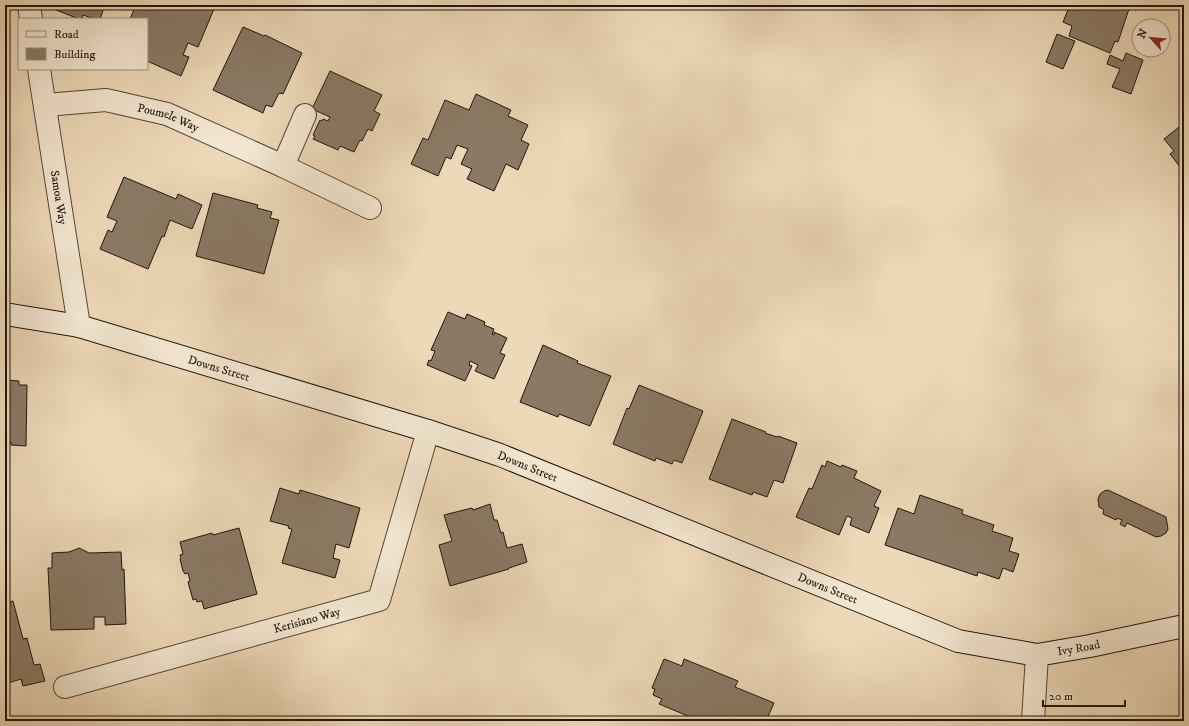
<svg xmlns="http://www.w3.org/2000/svg" width="1189" height="726" viewBox="0 0 1189 726" font-family="'IM FELL DW Pica',serif">
<style>
.building{fill:#8a7a65;stroke:#1f150d}
.lines{fill:none;stroke-linecap:round;stroke-linejoin:round}
.minor-casing{stroke:#524638;stroke-width:24}
.tertiary-casing{stroke:#524638;stroke-width:24}
.secondary-casing{stroke:#1f150d;stroke-width:24}
.minor{stroke:#f3e6d0;stroke-width:22}
.tertiary{stroke:#f3e6d0;stroke-width:22}
.secondary{stroke:#f3e6d0;stroke-width:22}
.labels{text-anchor:middle;stroke-width:4;stroke-linejoin:round;paint-order:stroke}
.street-label{font-size:12px;fill:#1f150d;stroke:#f3e6d0}
</style>
<rect width="100%" height="100%" fill="#edd8b7"/>
<filter id="stains"><feTurbulence type="fractalNoise" baseFrequency=".005" numOctaves="4"/><feColorMatrix values="0 0 0 0 .2 0 0 0 0 .09 0 0 0 0 .02 0 0 0 .5 -.17"/></filter>
<radialGradient id="worn" r=".72"><stop offset=".6" stop-color="#630" stop-opacity="0"/><stop offset="1" stop-color="#630" stop-opacity=".3"/></radialGradient>
<path class="building" d="M58 5H108L107 9 104 8 100 19H95L83 15 82 19H79L56 10Z
M136 5H206L214 9 198 47 188 43 183 55 189 57 181 76 147 61V19H130Z
M1070 5H1127L1130 6 1118 42 1115 41 1110 53 1069 36 1072 26 1063 22Z
M243 27 264 36 265 35 302 53 283 94 279 93 272 107 266 105 263 113 213 90Z
M1057 34 1075 41 1063 69 1046 62Z
M1126 53 1143 60 1131 94 1112 87 1120 69 1107 64 1110 55 1123 61Z
M330 71 382 95 374 111 380 114 372 131 368 129 362 141 360 140 354 152 340 146 338 150 313 139 315 136 313 135 320 120 322 121 323 119 328 121 330 117 312 109Z
M476 94 511 110 508 116 528 125 521 140 529 144 518 170 506 164 494 191 467 179 472 169 461 164 468 149 457 145 451 159 446 157 438 176 411 164 423 138 428 140 445 100 469 110Z
M1184 123V172L1170 154 1174 151 1164 139Z
M124 177 176 199 178 194 202 205 192 229 170 220 164 237 162 236 148 269 100 249 108 230 112 232 117 221 107 217Z
M213 193 258 205 257 208 272 212 270 218 279 220 264 274 196 256Z
M448 312 465 319 467 314 485 322 484 325 494 329 492 334 494 335V332L507 338 500 353 505 355 494 379 475 371 478 365 470 361 469 365 472 366 465 381 427 365 429 360 431 361 435 351 431 350Z
M543 345 578 361 577 363 611 376 590 426 559 414 558 417 520 402Z
M5 380 19 381V385H27L26 446 11 445V442L5 441Z
M639 385 703 411 682 463 674 460 672 464 656 458 655 461 613 444 627 408 629 409Z
M732 419 766 432 765 433 777 437 778 436 797 443 783 483 774 480 767 497 753 492 752 495 709 479Z
M827 461 841 467 842 465 857 471 854 478 881 491 874 506 879 508 869 533 850 525 852 518 847 516 839 535 796 517 809 488 812 489 822 465 825 467Z
M280 488 299 494 300 490 360 508 349 548 336 544 333 558 340 560 335 578 282 563 292 529 288 528 289 526 270 521Z
M1108 490 1166 517 1168 529 1166 533 1161 536 1156 537 1127 523 1125 527 1120 524 1122 520 1117 518 1116 520 1103 514 1104 510 1099 507 1098 499 1100 494 1104 491Z
M920 495 963 510 962 514 994 525 992 531 1013 538 1009 551 1019 554 1013 572 1003 568 999 579 978 572 977 576 885 545 898 508 914 514Z
M490 504 494 520H497L501 533 503 532 507 548 522 544 527 562 509 568V569L450 586 439 545 452 541 444 515 472 508 473 510Z
M239 528 257 594 204 609 202 601 197 602 196 599 193 600 188 582 190 581 188 573 185 574 183 571 180 559 181 558 180 555 183 554 180 542 212 533 213 535Z
M79 548 89 553 121 552 122 570 124 569 126 624 105 625V617H94V629L51 630 48 568H52V553L69 552Z
M13 601 23 639 27 638 34 665 40 664 45 681 23 686 21 679 5 684V603Z
M664 659 682 666 684 659 738 681 735 687 774 703 766 721H735L724 717 722 721H700L659 704 662 699 653 695 655 689 652 688Z"/>
<g class="lines">
<g class="minor-casing">
<g id="minor">
<path d="M29 5 31 19"/>
<path id="s1" d="M39 69 79 326"/>
<path id="s2" d="M45 105 106 100 167 114 283 166 370 208"/>
<path d="M283 166 305 115"/>
<path id="s3" d="M65 687 379 600 428 431"/>
</g>
</g>
<g class="tertiary-casing">
<path id="tertiary" d="M1033 721 1037 655"/>
</g>
<g class="secondary-casing">
<g id="secondary">
<path id="s4" d="M5 314 79 326 428 431 500 455 958 641 1037 655 1090 646 1184 626"/>
</g>
</g>
<use href="#minor" class="minor"/>
<use href="#tertiary" class="tertiary"/>
<use href="#secondary" class="secondary"/>
</g>
<g class="labels">
<g class="street-label">
<text dy="4" stroke="none"><textPath href="#s2" startOffset="126">Poumele Way</textPath></text>
<text dy="4" stroke="none"><textPath href="#s1" startOffset="130">Samoa Way</textPath></text>
<text dy="4" stroke="none"><textPath href="#s4" startOffset="221">Downs Street</textPath></text>
<text dy="4" stroke="none"><textPath href="#s4" startOffset="545">Downs Street</textPath></text>
<text dy="4" stroke="none"><textPath href="#s4" startOffset="869">Downs Street</textPath></text>
<text dy="4" stroke="none"><textPath href="#s3" startOffset="251">Kerisiano Way</textPath></text>
<text dy="4" stroke="none"><textPath href="#s4" startOffset="1132">Ivy Road</textPath></text>
</g>
</g>
<rect width="1189" height="726" fill="none" stroke="#edd8b7" stroke-width="20"/>
<rect x="6" y="6" width="1177" height="714" fill="none" stroke="#1f150d" stroke-width="2"/>
<rect x="10" y="10" width="1169" height="706" fill="none" stroke="#1f150d"/>
<rect x="18" y="18" width="130" height="52" fill="#f3e6d0" stroke="#9e9282"/>
<rect x="26" y="31" width="20" height="6" fill="#f3e6d0" stroke="#9e9282"/>
<text x="54" y="38" font-size="12" fill="#1f150d">Road</text>
<rect x="26" y="48" width="20" height="12" fill="#8a7a65" stroke="#9e9282"/>
<text x="54" y="58" font-size="12" fill="#1f150d">Building</text>
<g transform="translate(1151 38) rotate(297)"><circle r="19" fill="#f3e6d0" stroke="#9e9282"/>
<path d="M0-3L7 15L0 10L-7 15Z" fill="#8f2418"/>
<text y="-6" font-size="11" font-weight="bold" text-anchor="middle" fill="#1f150d">N</text>
</g>
<path d="M1043 700v6h82v-6" fill="none" stroke="#1f150d" stroke-width="2"/>
<text x="1049" y="700" font-size="12" fill="#1f150d" stroke="#f3e6d0" stroke-width="3" paint-order="stroke">20 m</text>
<rect width="100%" height="100%" filter="url(#stains)"/>
<rect width="100%" height="100%" fill="url(#worn)"/>
</svg>
